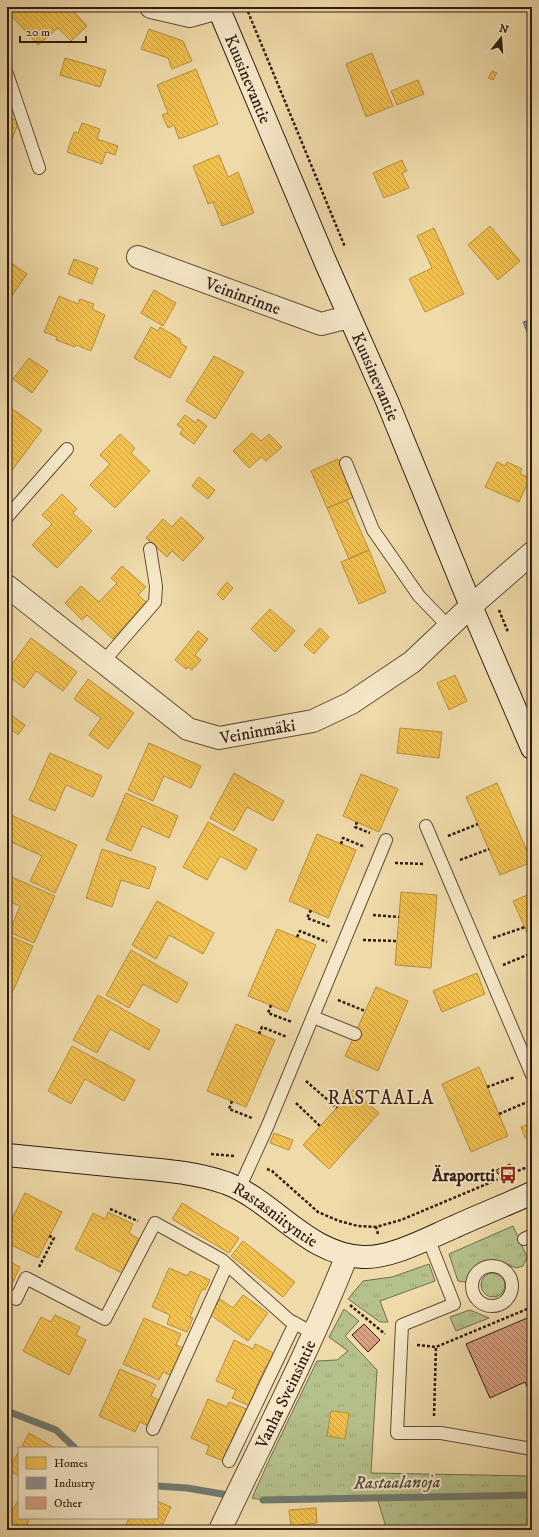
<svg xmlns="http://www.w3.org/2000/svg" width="539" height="1537" viewBox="0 0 539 1537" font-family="'IM FELL DW Pica',serif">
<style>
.grass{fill:url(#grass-tufts);stroke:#726e50}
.homes{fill:url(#homes-back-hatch);stroke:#b8903d}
.industry{fill:url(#industry-back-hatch);stroke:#716b6c}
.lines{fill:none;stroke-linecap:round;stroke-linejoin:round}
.stream{stroke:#707b70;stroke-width:7}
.building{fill:url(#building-back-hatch);stroke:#301c14}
.lane-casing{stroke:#604c39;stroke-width:14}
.street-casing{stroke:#604c39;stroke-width:24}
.secondary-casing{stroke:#301c14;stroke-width:24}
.path{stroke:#301c14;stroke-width:2.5;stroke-dasharray:3 2;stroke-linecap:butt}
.lane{stroke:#f5e7c7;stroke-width:12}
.street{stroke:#f5e7c7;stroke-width:22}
.secondary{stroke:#f5e7c7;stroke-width:22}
.labels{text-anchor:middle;stroke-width:4;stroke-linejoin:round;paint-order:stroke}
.street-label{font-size:17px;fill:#301c14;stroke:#f5e7c7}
.poi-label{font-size:17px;font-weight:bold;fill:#301c14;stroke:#f5e7c7;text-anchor:end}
.water-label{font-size:18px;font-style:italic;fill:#504b42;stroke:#f5e7c7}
.quarter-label{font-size:19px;letter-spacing:1px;fill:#301c14;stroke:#f5e7c7}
</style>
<defs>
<pattern id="grass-tufts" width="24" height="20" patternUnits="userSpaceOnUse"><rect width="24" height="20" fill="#b5c18b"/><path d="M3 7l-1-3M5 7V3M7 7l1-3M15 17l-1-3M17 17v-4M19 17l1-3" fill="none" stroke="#9ca577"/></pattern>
<pattern id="homes-back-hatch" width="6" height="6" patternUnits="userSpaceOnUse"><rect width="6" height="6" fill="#f2c14e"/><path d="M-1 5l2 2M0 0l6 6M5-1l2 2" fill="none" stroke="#d0a543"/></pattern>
<pattern id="industry-back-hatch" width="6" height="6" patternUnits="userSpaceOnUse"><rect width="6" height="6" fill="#8d8d92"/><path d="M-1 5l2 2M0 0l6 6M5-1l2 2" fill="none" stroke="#747276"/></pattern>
<pattern id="building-back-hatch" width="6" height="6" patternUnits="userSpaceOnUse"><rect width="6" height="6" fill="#d8a080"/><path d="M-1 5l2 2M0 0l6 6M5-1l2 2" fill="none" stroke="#b08268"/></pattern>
</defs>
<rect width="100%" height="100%" fill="#efdaa9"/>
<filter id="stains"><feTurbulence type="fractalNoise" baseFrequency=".005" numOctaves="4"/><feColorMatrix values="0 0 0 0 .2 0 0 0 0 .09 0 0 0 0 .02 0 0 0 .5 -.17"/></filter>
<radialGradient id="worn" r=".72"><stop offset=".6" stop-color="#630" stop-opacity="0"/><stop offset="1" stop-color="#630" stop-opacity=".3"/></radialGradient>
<path class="grass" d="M513 1226 527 1257 523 1266 516 1268 496 1260 484 1261 474 1270 469 1281 465 1282 458 1281 449 1254Z
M429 1264 435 1281 380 1301 388 1322H380L348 1299 363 1281 392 1277Z
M481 1285a12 12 0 1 1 24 0a12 12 0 1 1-24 0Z
M344 1309 359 1321 345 1336 377 1370 371 1473 532 1476V1530H387L377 1498 263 1500 252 1498 270 1458 317 1361 337 1360 348 1351 329 1337Z
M470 1310 489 1318 456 1331 450 1317Z"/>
<path class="homes" d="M16 7H70L87 26 71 41 58 28 38 45 9 13Z
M149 29 183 41 192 61 172 69 168 58 141 49Z
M372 53 393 106 366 117 346 64Z
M65 58 106 70 100 87 60 75Z
M196 69 218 124 179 139 174 125 168 128 162 115 168 113 157 85Z
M492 71 497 73 493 80 488 78Z
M418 80 424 94 397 105 391 91Z
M7 117 19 121 7 152Z
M82 123 100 129 97 139 118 146 115 155 106 152 102 164 67 152 74 132 78 133Z
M219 155 228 177 238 172 254 213 222 226 213 202 208 204 193 166Z
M402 160 407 171 402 173 409 188 384 198 373 173Z
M490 226 520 261 498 280 468 245Z
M434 228 464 294 425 312 409 279 432 268 417 236Z
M74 259 98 268 92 284 68 274Z
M7 260 27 274 9 300 7 298Z
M154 290 176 303 163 326 141 313Z
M59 296 78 304 80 299 94 304 92 309 105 315 91 351 76 345 75 347 56 340 57 337 44 332Z
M151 327 158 331 160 327 180 339 181 344 187 347 170 378 134 358Z
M214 356 244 372 215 419 186 401Z
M29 358 48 371 32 393 13 379Z
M7 405 42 430 10 473 7 471Z
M185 415 196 423 198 419 207 426 194 444 180 434 183 429 177 425Z
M252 433 261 441 269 434 282 447 266 461 261 457 249 468 233 451Z
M120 434 135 448 131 453 150 471 115 508 90 485 110 464 100 455Z
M338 459 354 497 327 508 311 471Z
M497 462 505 466 507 462 522 469 520 474 530 478 519 502 485 487Z
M199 477 215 490 208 499 192 486Z
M62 494 77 509 73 513 92 531 57 568 32 545 52 524 42 515Z
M347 500 369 550 349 559 327 508Z
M181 517 204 538 183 561 172 551 167 557 146 538 163 519 172 527Z
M369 550 386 592 359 604 341 562Z
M122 566 146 587 138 595 146 602 113 639 87 615 82 620 65 603 81 586 99 602 117 583 111 578Z
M227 582 233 588 223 600 217 594Z
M270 609 295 631 275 652 251 629Z
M320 628 329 637 314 654 304 645Z
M198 631 208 639 195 655 201 660 192 670 188 667 186 669 175 660Z
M31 638 77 672 63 691 36 671 24 688 7 675V671Z
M455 675 467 701 449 710 437 683Z
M88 679 134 713 108 749 89 735 101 718 74 699Z
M7 712 25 725 18 735 7 726Z
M400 728 442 732 439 758 397 753Z
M149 743 201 766 191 788 164 776 153 801 128 790Z
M50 753 102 776 93 797 66 785 55 811 29 800Z
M234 773 284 801 273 821 247 807 234 831 210 818Z
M361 774 398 789 379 832 343 816Z
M497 783 532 862 500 875 466 797Z
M126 793 178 816 169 838 142 826 131 851 106 840Z
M11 815 77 845 55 893 30 881 42 856 7 840V822Z
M208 822 257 849 246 870 220 856 207 880 183 867Z
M317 834 356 850 328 918 289 901Z
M102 849 156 867 149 889 121 880 112 907 86 898Z
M7 875 55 896 34 943 9 932 20 906 7 901Z
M401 892 437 895 431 968 395 965Z
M532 893V944L513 901Z
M157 901 214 933 203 954 169 935 156 959 132 945Z
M277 929 316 945 287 1012 248 996Z
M7 935 33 946 12 993 7 991Z
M131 950 188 983 177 1003 143 984 129 1008 106 995Z
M477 973 485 994 442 1012 433 991Z
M376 987 408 1001 378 1071 345 1056Z
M98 995 160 1030 149 1050 110 1029 97 1053 73 1040Z
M236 1024 275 1040 246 1107 207 1091Z
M72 1046 135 1080 124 1101 85 1079 71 1104 48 1091Z
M479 1067 508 1136 471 1152 442 1084Z
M353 1090 379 1113 329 1169 303 1145Z
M532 1123V1136L525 1138 521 1127Z
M274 1133 293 1140 289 1150 270 1143Z
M25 1193 62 1212 38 1258 7 1243V1229Z
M182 1203 239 1238 229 1253 172 1219Z
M108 1212 133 1224 129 1233 139 1239 122 1273 75 1249 93 1213 105 1219Z
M243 1241 295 1282 283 1297 231 1256Z
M7 1260 20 1267 12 1284 7 1282Z
M169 1268 188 1276 190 1271 210 1280 205 1290 202 1289 190 1317 193 1318 187 1332 167 1324 170 1315 152 1307Z
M243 1295 268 1313 248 1341 209 1314 220 1299 233 1308Z
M55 1315 80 1327 76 1335 86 1340 69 1375 23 1351 41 1317 51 1322Z
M144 1318 181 1334 176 1345 185 1349 172 1376 163 1372 159 1380 123 1364Z
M234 1340 253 1349 255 1344 276 1354 270 1368 266 1366 254 1392 258 1393 252 1407 232 1398 236 1390 216 1381Z
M120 1369 156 1385 151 1396 160 1401 148 1426 140 1422 135 1432 99 1416Z
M208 1399 227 1407 229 1402 249 1410 243 1423 240 1421 239 1424 228 1449 226 1462 206 1454 209 1446 191 1438Z
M331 1411 349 1413 345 1439 327 1436Z
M29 1433 55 1448H21Z
M19 1451V1476L8 1470Z
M19 1499V1518H30L24 1529 7 1519Z
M157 1501 171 1507 160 1530H123L129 1518H157Z
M316 1508 317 1523 291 1526 289 1510Z"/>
<path class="industry" d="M532 319V336L529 337 523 322Z"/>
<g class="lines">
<path class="stream" d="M7 1411 56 1430 75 1448
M157 1486 187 1488 228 1495
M263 1500 532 1495"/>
</g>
<path class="building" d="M510 1164 512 1168 498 1174 496 1170Z
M532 1316V1398L525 1382 490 1398 466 1344Z
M364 1324 380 1340 368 1352 352 1335Z"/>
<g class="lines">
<g class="lane-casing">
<path id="lane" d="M7 74 39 168
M346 463 373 530 419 596 449 627
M7 517 67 449
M103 662 155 602 156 586 150 549
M426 826 532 1075
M313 1017 355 1034
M239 1189 268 1125 386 840
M428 1238 454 1304 402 1325 397 1433H441L532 1449
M524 1239 532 1235
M472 1286a20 20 0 1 1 40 0a20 20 0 1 1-40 0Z
M7 1294 16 1299 26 1278 105 1319 155 1223 222 1260 289 1320 313 1333
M153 1429 227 1265
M229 1461 295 1323"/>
</g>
<g class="street-casing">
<g id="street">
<path d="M151 7 190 16 219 8"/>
<path id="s1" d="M138 257 321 324 349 317"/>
<path id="s2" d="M7 586 188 729 219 738 313 721 351 703 412 662 471 606 532 553"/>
<path id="s3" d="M220 1530C263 1439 310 1349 347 1255"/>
</g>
</g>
<g class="secondary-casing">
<g id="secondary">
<path id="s4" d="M218 7 325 261 387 401 471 606 532 748"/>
<path id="s5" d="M7 1155C47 1159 87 1163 128 1167 161 1170 194 1172 226 1183 274 1201 308 1255 363 1257 392 1258 428 1238 454 1227 480 1215 506 1205 532 1193"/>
</g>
</g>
<path class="path" d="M246 7 345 247
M499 610 508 632
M357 822 355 827 370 833
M448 836 478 824
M341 844 343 838 365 847
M460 860 489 849
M395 863 424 864
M311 910 307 918 331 927
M373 915 399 917
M297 937 300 931 327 942
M493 938 525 927
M363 940 397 941
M503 965 532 953
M338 1000 365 1011
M271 1005 268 1013 292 1022
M259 1034 262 1027 287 1037
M306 1081 337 1108
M487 1087 515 1077
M232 1101 229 1109 252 1118
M296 1103 320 1126
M499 1114 532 1100
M211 1154 234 1156
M267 1169 272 1171 318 1212 339 1221 358 1226 376 1227
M110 1209 138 1221
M378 1234 376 1227 401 1220 532 1165
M39 1267 54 1238 49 1236
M350 1305 385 1334
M417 1345 436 1347 532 1307
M434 1416 436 1347"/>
<use href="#lane" class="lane"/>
<use href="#street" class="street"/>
<use href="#secondary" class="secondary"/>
</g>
<defs>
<g id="bus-bare" transform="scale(1.38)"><path d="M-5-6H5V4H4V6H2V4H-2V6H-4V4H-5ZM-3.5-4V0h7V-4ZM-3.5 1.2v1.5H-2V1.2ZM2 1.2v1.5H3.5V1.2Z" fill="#8f2418" stroke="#f5e7c7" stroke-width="2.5" paint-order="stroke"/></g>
</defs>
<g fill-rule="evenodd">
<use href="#bus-bare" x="508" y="1175"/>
</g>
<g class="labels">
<g class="street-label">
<text dy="6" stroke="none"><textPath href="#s4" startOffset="78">Kuusinevantie</textPath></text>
<text dy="6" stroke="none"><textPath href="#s1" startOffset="112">Veininrinne</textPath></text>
<text dy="6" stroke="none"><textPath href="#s4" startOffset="402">Kuusinevantie</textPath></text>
<text dy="6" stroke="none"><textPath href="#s2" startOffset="302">Veininmäki</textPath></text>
<text dy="6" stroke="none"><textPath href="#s5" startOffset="280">Rastasniityntie</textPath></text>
<text dy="6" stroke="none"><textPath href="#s3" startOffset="151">Vanha Sveinsintie</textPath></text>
</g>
<g class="poi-label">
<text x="495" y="1181">Äraportti</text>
</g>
<g class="water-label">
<text transform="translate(397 1482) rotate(-1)" y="6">Rastaalanoja</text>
</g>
<g class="quarter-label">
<text x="381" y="1104">RASTAALA</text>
</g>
</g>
<rect width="539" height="1537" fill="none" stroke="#efdaa9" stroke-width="24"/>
<rect x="8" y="8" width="523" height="1521" fill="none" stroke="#301c14" stroke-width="2"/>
<rect x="12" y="12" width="515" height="1513" fill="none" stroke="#301c14"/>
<rect x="18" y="1447" width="140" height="72" fill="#f5e7c7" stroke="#a6967f"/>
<rect x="26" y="1457" width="20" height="12" fill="#f2c14e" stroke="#a6967f"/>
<text x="54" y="1467" font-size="12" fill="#301c14">Homes</text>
<rect x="26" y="1477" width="20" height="12" fill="#8d8d92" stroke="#a6967f"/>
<text x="54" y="1487" font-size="12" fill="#301c14">Industry</text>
<rect x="26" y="1497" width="20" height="12" fill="#d8a080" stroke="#a6967f"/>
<text x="54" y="1507" font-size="12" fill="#301c14">Other</text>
<g transform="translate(501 38) rotate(17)" stroke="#f5e7c7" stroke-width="3" paint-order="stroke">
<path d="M0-3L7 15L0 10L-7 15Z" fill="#301c14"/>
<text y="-6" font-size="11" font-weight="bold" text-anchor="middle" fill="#301c14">N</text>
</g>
<path d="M20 36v6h66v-6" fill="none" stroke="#301c14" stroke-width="2"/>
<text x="26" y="36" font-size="12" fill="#301c14" stroke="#f5e7c7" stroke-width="3" paint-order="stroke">20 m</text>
<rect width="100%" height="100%" filter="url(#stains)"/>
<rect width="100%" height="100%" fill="url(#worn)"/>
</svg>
